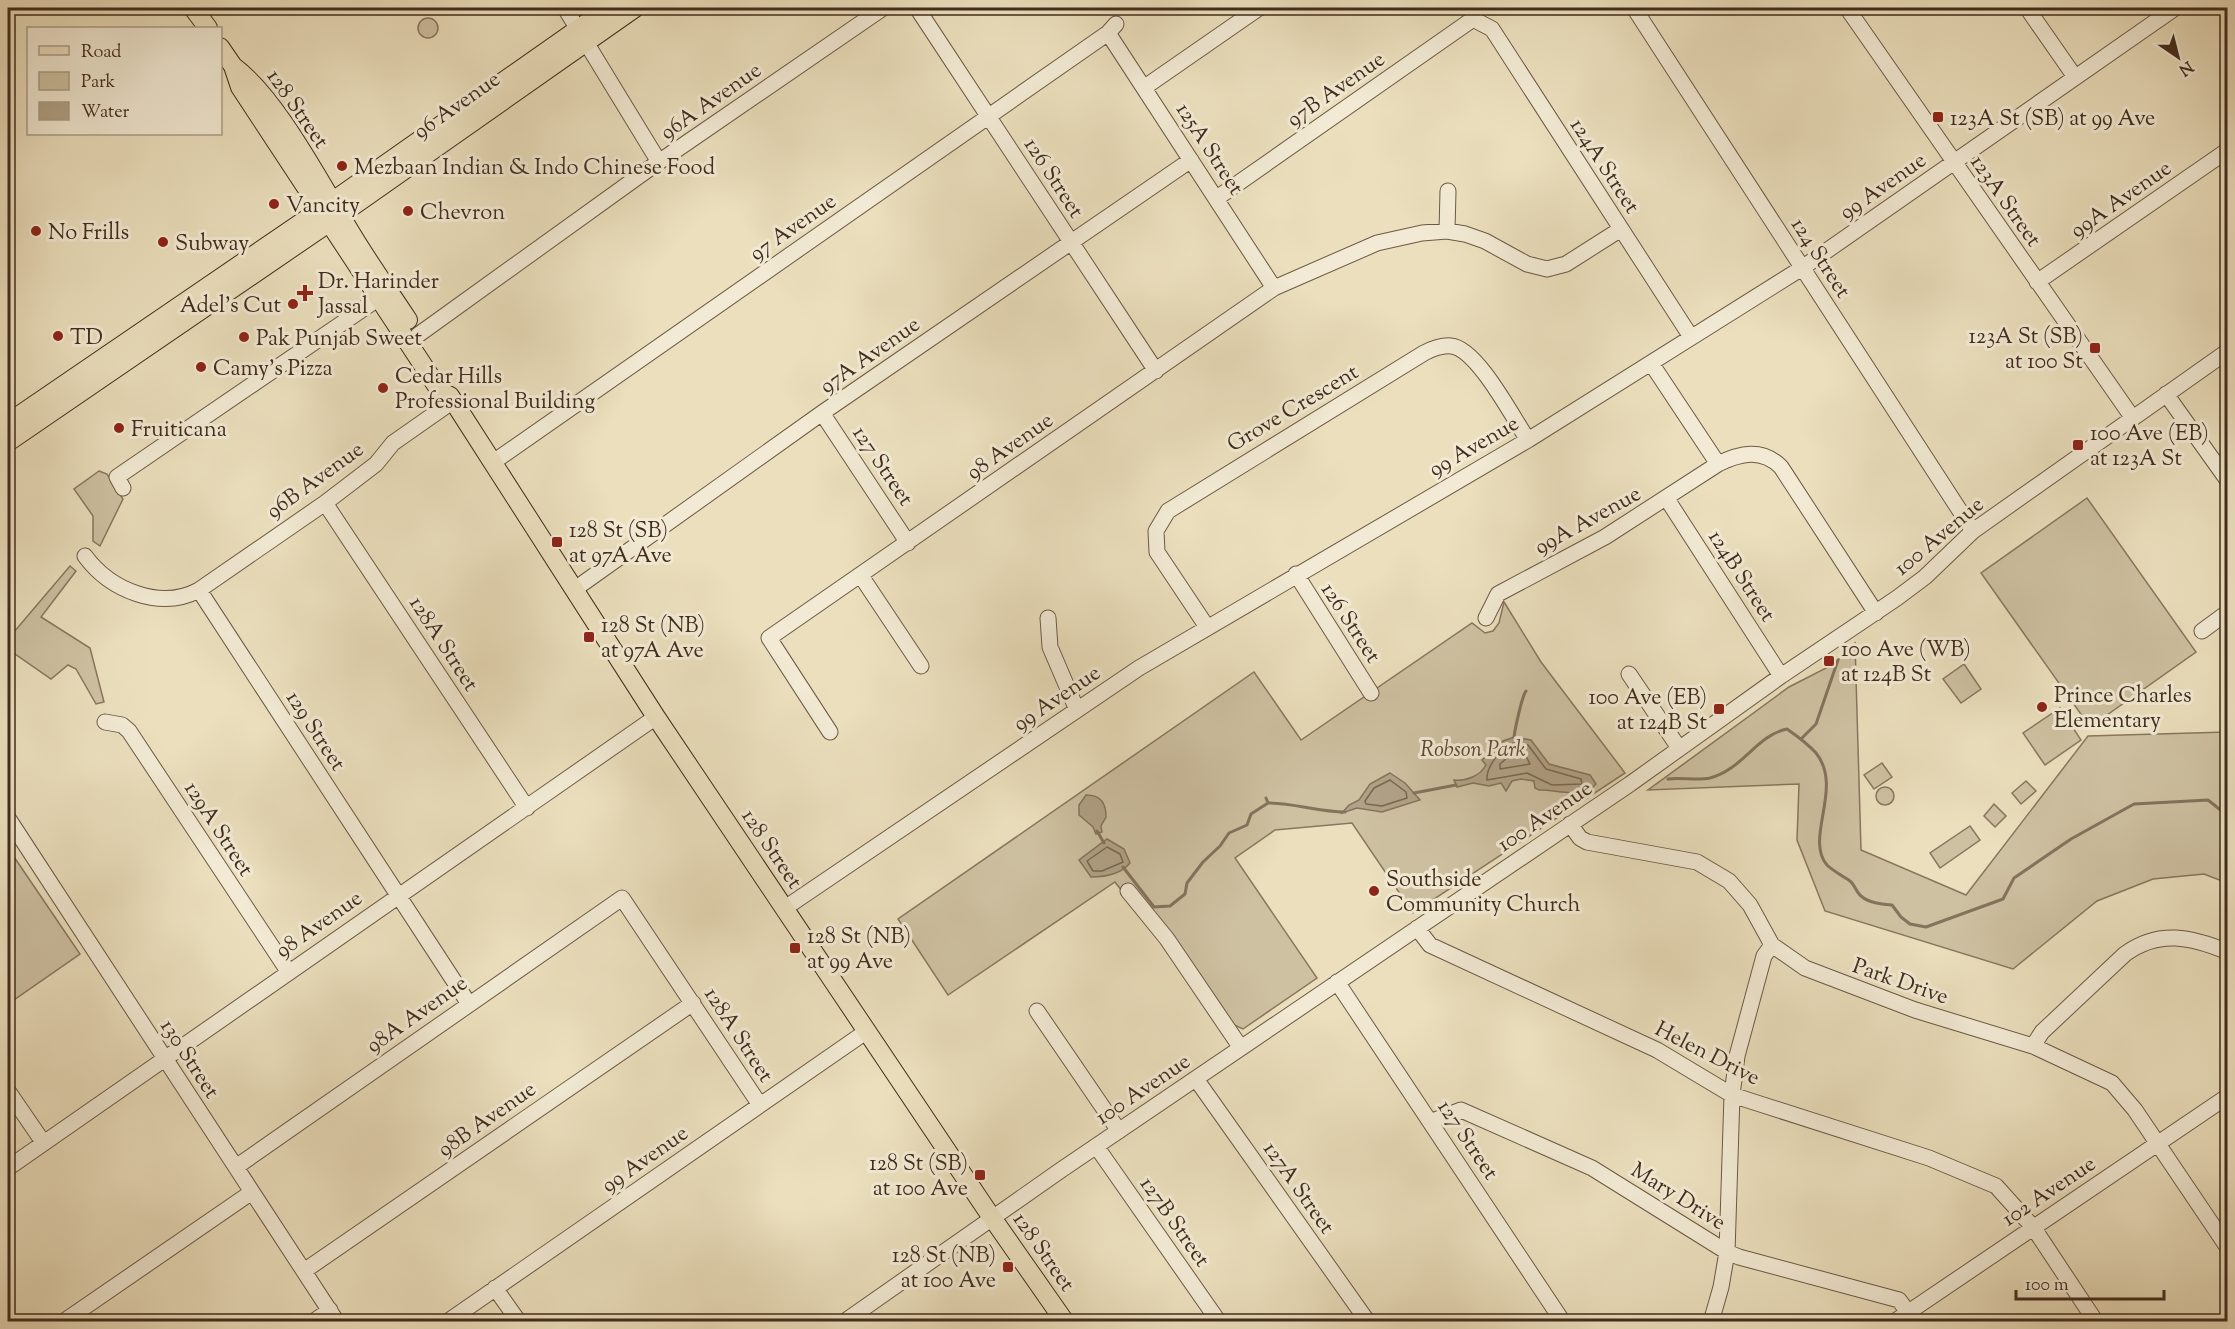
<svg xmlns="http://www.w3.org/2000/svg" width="2235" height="1329" viewBox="0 0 2235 1329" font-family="'Sorts Mill Goudy',serif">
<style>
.green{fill:#cec1a2;stroke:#887660;stroke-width:1.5}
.water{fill:#b1a287;stroke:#84735d;stroke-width:1.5}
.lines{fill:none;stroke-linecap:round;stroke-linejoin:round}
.shore{stroke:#796752;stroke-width:1.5}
.stream{stroke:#84735d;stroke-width:3}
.minor-casing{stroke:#6c5945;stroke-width:17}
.major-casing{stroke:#412c1d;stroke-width:20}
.minor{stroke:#f2ead4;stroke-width:15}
.major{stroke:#ebdfbd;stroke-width:18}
.poi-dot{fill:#8f2418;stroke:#f2ead4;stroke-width:2}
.labels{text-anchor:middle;stroke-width:6;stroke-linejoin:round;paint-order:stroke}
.street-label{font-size:22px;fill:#412c1d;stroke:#f2ead4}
.poi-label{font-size:22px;fill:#412c1d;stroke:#f2ead4;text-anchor:start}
.park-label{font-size:22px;font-style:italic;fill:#5d4a38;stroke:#f2ead4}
</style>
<rect width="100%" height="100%" fill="#ebdfbd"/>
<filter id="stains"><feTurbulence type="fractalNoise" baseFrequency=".00333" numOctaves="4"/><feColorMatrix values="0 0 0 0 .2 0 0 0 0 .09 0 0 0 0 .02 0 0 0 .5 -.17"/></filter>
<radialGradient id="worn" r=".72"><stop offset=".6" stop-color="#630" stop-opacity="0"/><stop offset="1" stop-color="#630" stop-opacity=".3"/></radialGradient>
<path class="green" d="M418 28a10 10 0 1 1 20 0a10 10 0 1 1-20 0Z
M99 471 107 474 123 499 100 546 93 541V516L74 489Z
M2087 498 2196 652 2090 727 1981 573Z
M70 566 76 571 41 617 90 648 104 702 96 704 76 669 68 665 51 679 8 649V639Z
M1504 602 1541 662 1625 773 1413 913 1352 823 1275 830 1235 858 1317 978 1243 1029 1234 1025 1149 905 1138 912 1115 882 948 995 898 919 1254 672 1301 740 1472 623 1485 633 1493 631 1499 623Z
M1855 643 1861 850 1966 895 2088 736 2227 732V883L2204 874 2153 879 2097 901 2013 969 1825 911 1797 840 1799 784 1648 790 1789 687 1834 664Z
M1964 664 1981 689 1961 703 1943 679Z
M2060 708 2081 740 2045 765 2023 733Z
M1882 763 1892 777 1874 789 1864 775Z
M2026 781 2036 791 2021 804 2012 793Z
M1876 796a9 9 0 1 1 18 0a9 9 0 1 1-18 0Z
M1994 804 2006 816 1995 827 1984 816Z
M1970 826 1980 840 1940 868 1930 853Z
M8 848 80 954 8 1004Z"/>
<path class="water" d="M1514 737 1531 740 1549 764 1590 775 1596 784C1583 800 1555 789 1539 790L1535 788 1534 781 1521 779 1512 781 1506 791 1501 783 1489 786 1473 783 1457 787 1454 780C1467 781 1480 776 1486 765L1482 760 1503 741Z
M1390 773 1405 783 1420 800 1382 812 1357 808 1342 813 1349 805 1359 800 1370 784Z
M1086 795C1101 795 1106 803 1106 817L1101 826 1102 832 1096 834 1093 827 1079 815V805Z
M1107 839 1124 849 1130 863C1121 874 1104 877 1091 877L1079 860Z"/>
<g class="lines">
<path class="shore" d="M1514 743 1528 745 1546 769 1581 779 1582 784 1552 785 1527 773 1487 780C1486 767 1501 747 1514 743Z
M1516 750 1524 752 1530 764 1500 769V764Z
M1390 780 1406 792 1407 798 1382 806 1366 804 1365 801 1374 788Z
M1107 847 1120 854 1123 862 1102 871H1093L1087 861Z"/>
<path class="stream" d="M1514 737C1515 729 1522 696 1526 691
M1801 739 1816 724 1838 660
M1668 779C1682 777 1696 781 1710 778 1742 770 1757 735 1787 729 1797 736 1808 744 1816 753 1844 788 1804 838 1827 865 1833 871 1843 876 1850 881 1855 885 1856 892 1861 896 1869 903 1881 904 1892 905L1901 917 1910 924 1926 927 2003 899 2014 878 2071 839 2134 804 2208 800 2228 816
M1414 793 1456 785
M1268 803C1294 803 1319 812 1345 812
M1097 831 1104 843
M1123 867 1154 907 1170 906 1185 894 1187 883 1203 862 1220 846 1229 833 1247 825 1251 814 1268 803 1266 798"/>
<g class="minor-casing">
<path id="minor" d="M565 8 659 162
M917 8 1156 371
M1634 8 1973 531
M1847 8 2132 417
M2027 8 2075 77
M1108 33 1274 288
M1145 87 1259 8
M1217 198 1473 19 1492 29 1691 337
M1447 231 1448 191
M2037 282 2228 150
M418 335 653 166 883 8
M1651 363 1718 464C1740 453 1762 448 1781 467L1876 613
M2166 394 2228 481
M822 413 908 543
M492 463 1108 33 1116 24
M123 488 117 477 379 298
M1667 499 1781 676
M325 503 527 808
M85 556C110 590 160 611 199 590L469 1004
M1296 574 1371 693
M861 576 921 666
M575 589 822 413 1191 160
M199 590 325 503 376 464 393 443 453 401
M1048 618 1050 647 1077 710
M1486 618 1498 594 1605 537 1718 464
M1207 627 1157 552 1156 531 1168 511 1424 353C1432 349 1442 345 1451 346 1477 348 1513 418 1528 440
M2202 631 2228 612
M1629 674 1679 748
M105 722 122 725 129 731 288 971
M830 732 769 638 1274 288 1377 243 1422 233 1447 231 1465 234 1485 241 1527 264 1547 269 1566 264 1621 229
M8 818 337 1322
M1570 824 1580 838 1587 842 1697 862 1729 881 1750 905 1772 945 1805 968 1915 1010 2033 1046 2042 1032 2125 954C2159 929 2192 937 2228 952
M1128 891 1167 939 1241 1048
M785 908 1139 668 1528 440 1802 268 2175 8
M1417 928 1430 945 1657 1050 1732 1095 1929 1158 1996 1186 2033 1227 2096 1322
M1337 982 1563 1322
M1037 1011 1119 1131
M2033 1046 2112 1083 2135 1110 2228 1248
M1196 1079 1368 1322
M8 1091 43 1142
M1430 1122 1461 1110 1592 1168 1727 1252 1739 1257 1899 1300 1915 1322
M1096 1146 1219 1322
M236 1167 622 898 760 1105
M8 1168 656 717
M304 1271 693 1003
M495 1288 519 1322
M63 1322 252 1192
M313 1322 330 1310
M447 1322 867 1031
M844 1322 1061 1170 1630 784 1781 676 1897 598 1925 577 1973 531 2228 351
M1711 1322 1721 1287 1727 1252 1732 1095 1737 1056 1764 956 1772 945
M1894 1322 2228 1096"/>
</g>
<g class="major-casing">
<path id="major" d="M193 8 208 28
M220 47 233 66 240 87 440 391 450 396 656 717 986 1209 1065 1322
M233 66C275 97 317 177 345 223 364 256 387 288 408 320
M8 423 333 201 608 8
M8 442 340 215 635 8"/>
</g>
<use href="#minor" class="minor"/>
<use href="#major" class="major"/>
</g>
<g class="poi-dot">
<rect x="1932" y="111" width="12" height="12" rx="3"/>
<circle cx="342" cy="166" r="6"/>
<circle cx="274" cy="204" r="6"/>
<circle cx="408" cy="211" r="6"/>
<circle cx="36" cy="231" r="6"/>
<circle cx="163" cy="242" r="6"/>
<path d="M302 284h6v6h6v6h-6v6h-6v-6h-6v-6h6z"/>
<circle cx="293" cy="304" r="6"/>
<circle cx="58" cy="336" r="6"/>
<circle cx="244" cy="337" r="6"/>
<rect x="2089" y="342" width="12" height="12" rx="3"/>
<circle cx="201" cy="367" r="6"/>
<circle cx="383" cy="388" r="6"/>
<circle cx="119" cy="428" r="6"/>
<rect x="2072" y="439" width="12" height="12" rx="3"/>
<rect x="551" y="536" width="12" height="12" rx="3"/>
<rect x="583" y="631" width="12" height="12" rx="3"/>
<rect x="1823" y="655" width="12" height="12" rx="3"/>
<circle cx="2042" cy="707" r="6"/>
<rect x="1713" y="703" width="12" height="12" rx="3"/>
<circle cx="1374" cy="891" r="6"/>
<rect x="789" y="942" width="12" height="12" rx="3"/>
<rect x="974" y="1169" width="12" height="12" rx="3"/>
<rect x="1002" y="1261" width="12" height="12" rx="3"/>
</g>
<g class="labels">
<g class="street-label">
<text transform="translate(1335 88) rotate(-35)" y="8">97B Avenue</text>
<text transform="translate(710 100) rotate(-35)" y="8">96A Avenue</text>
<text transform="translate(456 104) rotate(-35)" y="8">96 Avenue</text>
<text transform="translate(299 108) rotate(55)" y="8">128 Street</text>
<text transform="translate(1211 148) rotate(57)" y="8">125A Street</text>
<text transform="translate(1606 165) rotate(57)" y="8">124A Street</text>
<text transform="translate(1055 177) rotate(57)" y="8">126 Street</text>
<text transform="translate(1882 185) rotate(-35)" y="8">99 Avenue</text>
<text transform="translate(2120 198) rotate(-35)" y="8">99A Avenue</text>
<text transform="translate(2007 200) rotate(55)" y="8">123A Street</text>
<text transform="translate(792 226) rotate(-35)" y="8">97 Avenue</text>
<text transform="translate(1822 257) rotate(57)" y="8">124 Street</text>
<text transform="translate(869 354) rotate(-35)" y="8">97A Avenue</text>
<text transform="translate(1292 407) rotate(-31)" y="8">Grove Crescent</text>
<text transform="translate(1009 445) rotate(-35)" y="8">98 Avenue</text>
<text transform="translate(1473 445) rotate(-30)" y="8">99 Avenue</text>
<text transform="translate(884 465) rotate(56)" y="8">127 Street</text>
<text transform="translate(314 479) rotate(-36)" y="8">96B Avenue</text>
<text transform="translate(1587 519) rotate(-29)" y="8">99A Avenue</text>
<text transform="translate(1938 535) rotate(-40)" y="8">100 Avenue</text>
<text transform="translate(1743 575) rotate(57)" y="8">124B Street</text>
<text transform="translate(1352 622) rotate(57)" y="8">126 Street</text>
<text transform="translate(445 643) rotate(57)" y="8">128A Street</text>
<text transform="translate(1056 697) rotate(-34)" y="8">99 Avenue</text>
<text transform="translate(317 730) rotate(57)" y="8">129 Street</text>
<text transform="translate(1544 815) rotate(-34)" y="8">100 Avenue</text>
<text transform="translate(220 828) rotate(57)" y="8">129A Street</text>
<text transform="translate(773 848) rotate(56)" y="8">128 Street</text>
<text transform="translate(318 923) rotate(-35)" y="8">98 Avenue</text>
<text transform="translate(1901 980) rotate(19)" y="8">Park Drive</text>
<text transform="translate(416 1013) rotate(-35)" y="8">98A Avenue</text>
<text transform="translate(740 1034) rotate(57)" y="8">128A Street</text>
<text transform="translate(1708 1052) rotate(27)" y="8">Helen Drive</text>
<text transform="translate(191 1058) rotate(57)" y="8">130 Street</text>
<text transform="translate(1142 1088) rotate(-34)" y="8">100 Avenue</text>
<text transform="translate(486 1118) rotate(-35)" y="8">98B Avenue</text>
<text transform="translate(1469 1139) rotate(56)" y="8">127 Street</text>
<text transform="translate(644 1158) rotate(-35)" y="8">99 Avenue</text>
<text transform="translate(1300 1187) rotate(55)" y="8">127A Street</text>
<text transform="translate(2048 1190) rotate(-34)" y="8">102 Avenue</text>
<text transform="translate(1679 1195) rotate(32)" y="8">Mary Drive</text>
<text transform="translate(1176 1221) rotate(55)" y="8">127B Street</text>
<text transform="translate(1045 1251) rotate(55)" y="8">128 Street</text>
</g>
<g class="poi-label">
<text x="1950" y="125">123A St (SB) at 99 Ave</text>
<text x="354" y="174">Mezbaan Indian &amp; Indo Chinese Food</text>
<text x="286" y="212">Vancity</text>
<text x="420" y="219">Chevron</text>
<text x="48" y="239">No Frills</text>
<text x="175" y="250">Subway</text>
<text x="318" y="288">Dr. Harinder<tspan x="318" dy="25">Jassal</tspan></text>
<text x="281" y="312" text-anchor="end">Adel's Cut</text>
<text x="2083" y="343" text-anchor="end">123A St (SB)<tspan x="2083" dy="25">at 100 St</tspan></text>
<text x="70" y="344">TD</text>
<text x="256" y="345">Pak Punjab Sweet</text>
<text x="213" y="375">Camy's Pizza</text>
<text x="395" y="383">Cedar Hills<tspan x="395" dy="25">Professional Building</tspan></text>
<text x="131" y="436">Fruiticana</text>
<text x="2090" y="440">100 Ave (EB)<tspan x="2090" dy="25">at 123A St</tspan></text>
<text x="569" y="537">128 St (SB)<tspan x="569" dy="25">at 97A Ave</tspan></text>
<text x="601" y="632">128 St (NB)<tspan x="601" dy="25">at 97A Ave</tspan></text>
<text x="1841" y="656">100 Ave (WB)<tspan x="1841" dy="25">at 124B St</tspan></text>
<text x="2054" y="702">Prince Charles<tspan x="2054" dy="25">Elementary</tspan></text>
<text x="1707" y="704" text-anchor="end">100 Ave (EB)<tspan x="1707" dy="25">at 124B St</tspan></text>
<text x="1386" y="886">Southside<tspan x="1386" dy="25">Community Church</tspan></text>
<text x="807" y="943">128 St (NB)<tspan x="807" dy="25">at 99 Ave</tspan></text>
<text x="968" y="1170" text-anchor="end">128 St (SB)<tspan x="968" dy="25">at 100 Ave</tspan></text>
<text x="996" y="1262" text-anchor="end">128 St (NB)<tspan x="996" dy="25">at 100 Ave</tspan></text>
</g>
<g class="park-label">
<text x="1473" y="756">Robson Park</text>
</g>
</g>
<rect width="2235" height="1329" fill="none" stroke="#ebdfbd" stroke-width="30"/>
<rect x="9" y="9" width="2217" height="1311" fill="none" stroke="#412c1d" stroke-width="3"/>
<rect x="15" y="15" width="2205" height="1299" fill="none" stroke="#412c1d" stroke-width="1.5"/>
<rect x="27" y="27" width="195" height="108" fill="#f2ead4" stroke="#ab9e8b" stroke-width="1.5"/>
<rect x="39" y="46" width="30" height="9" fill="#ebdfbd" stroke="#ab9e8b" stroke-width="1.5"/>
<text x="81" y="57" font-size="18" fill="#412c1d">Road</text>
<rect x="39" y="72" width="30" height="18" fill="#cec1a2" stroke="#ab9e8b" stroke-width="1.5"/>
<text x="81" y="87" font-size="18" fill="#412c1d">Park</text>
<rect x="39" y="102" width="30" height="18" fill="#b1a287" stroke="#ab9e8b" stroke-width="1.5"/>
<text x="81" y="117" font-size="18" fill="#412c1d">Water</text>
<g transform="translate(2178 57) rotate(145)" stroke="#f2ead4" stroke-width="4.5" paint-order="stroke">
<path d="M0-4.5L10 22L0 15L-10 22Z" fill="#412c1d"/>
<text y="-9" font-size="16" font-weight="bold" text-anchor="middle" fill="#412c1d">N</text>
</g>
<path d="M2016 1290v9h148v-9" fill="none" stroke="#412c1d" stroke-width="3"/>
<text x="2025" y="1290" font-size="18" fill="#412c1d" stroke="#f2ead4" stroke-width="4.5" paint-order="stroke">100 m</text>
<rect width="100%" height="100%" filter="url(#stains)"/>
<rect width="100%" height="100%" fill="url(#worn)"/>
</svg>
